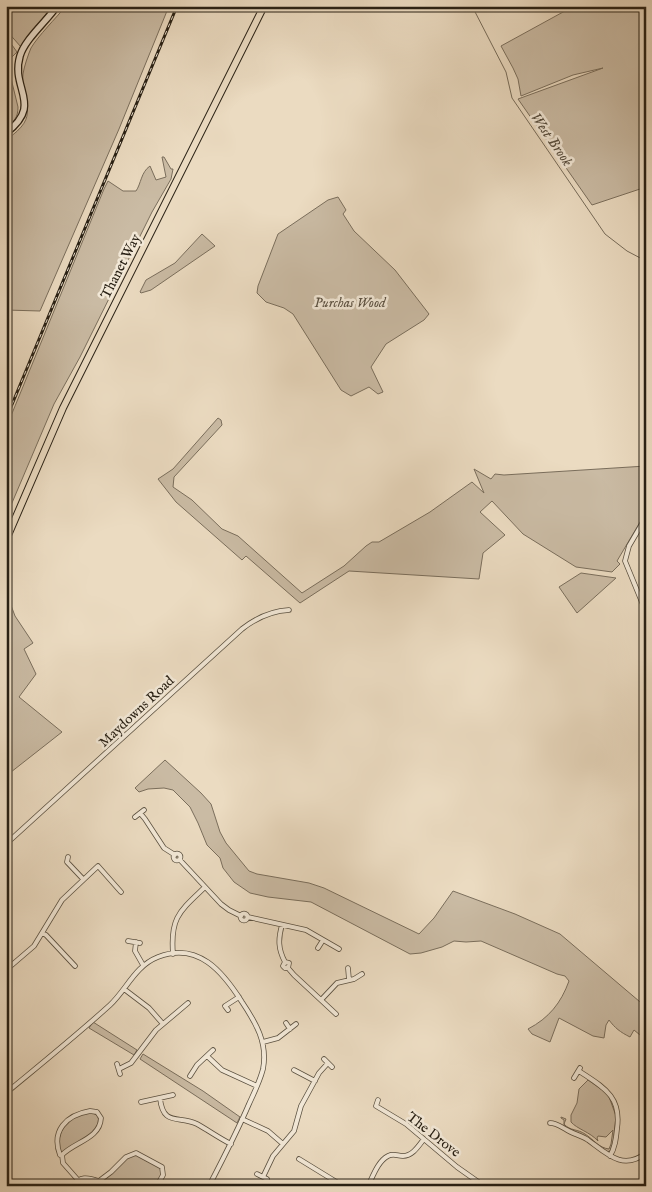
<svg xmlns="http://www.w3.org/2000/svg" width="652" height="1192" viewBox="0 0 652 1192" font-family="'IM FELL English',serif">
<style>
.green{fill:#cabba4;stroke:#7a6e5c}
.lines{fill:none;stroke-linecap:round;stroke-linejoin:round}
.stream{stroke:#766b59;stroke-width:1}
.street-casing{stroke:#5a5040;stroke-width:5.5}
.secondary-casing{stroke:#292115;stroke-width:8}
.primary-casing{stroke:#292115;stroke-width:8}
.street{stroke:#f2e8d7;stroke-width:4}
.secondary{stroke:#f2e8d7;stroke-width:5.5}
.primary{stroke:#ebdbc1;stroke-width:6}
.rail-casing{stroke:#292115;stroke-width:3}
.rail{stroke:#f2e8d7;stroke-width:1;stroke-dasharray:4;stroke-linecap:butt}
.labels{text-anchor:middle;stroke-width:5;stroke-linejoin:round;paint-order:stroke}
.street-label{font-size:14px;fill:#292115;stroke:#f2e8d7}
.park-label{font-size:14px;font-style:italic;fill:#594f40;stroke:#f2e8d7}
.water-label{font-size:15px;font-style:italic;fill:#564c3d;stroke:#f2e8d7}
</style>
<rect width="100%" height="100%" fill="#ebdbc1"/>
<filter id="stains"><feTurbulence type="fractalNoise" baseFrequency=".004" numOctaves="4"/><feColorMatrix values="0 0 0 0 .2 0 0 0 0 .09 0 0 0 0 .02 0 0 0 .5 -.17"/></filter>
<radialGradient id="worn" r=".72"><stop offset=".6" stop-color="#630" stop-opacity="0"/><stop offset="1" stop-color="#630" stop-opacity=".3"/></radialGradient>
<path class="green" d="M6 6H52L21 47 6 30Z
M66 6H169L119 129 40 311 6 310V140C43 114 20 107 23 74 24 67 28 55 31 48 38 36 56 18 66 6Z
M574 6H646V187L592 205 518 99 603 68 573 75 521 96 518 79 513 68 501 46Z
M6 45H12L17 52 9 60 8 66 18 107C18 118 14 121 6 128Z
M162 157H164L171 169H173L171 179 152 212 80 357 54 404 6 517V428L104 189 108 181 123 191H136C141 184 141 172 150 166L156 180 166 177Z
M338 197 346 210 343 214 354 231 395 270 429 314 424 320 386 344 371 367 383 392 378 394 369 387 351 396 341 390 293 314 284 308 266 302 257 293 258 286 278 234 328 200Z
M202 234 215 246 151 290 141 293 140 292 146 280 175 263Z
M218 418 221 420 222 425 174 477 173 487 192 500 222 529 238 536 302 593 344 566 366 546 372 542H379L430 512 472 482 484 493 474 469 491 479 495 474 504 475 646 466V512L617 561 620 564 612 572 576 567 523 534 492 501 480 512 505 535 483 553 479 579 349 571 300 603 246 556 242 560 176 502 158 479 173 469Z
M581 573 616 578 577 613 559 587Z
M6 592 15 616 33 643 24 649 36 674 19 697 62 732 6 776Z
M165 760 201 793 211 804 220 832 226 843 249 871 257 874 309 883 324 888 419 934 434 918 453 891 515 914 560 934 646 1007V1040L634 1030 630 1037C620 1032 615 1028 609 1020L606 1025 604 1038 593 1036 559 1018 550 1042 532 1034 528 1029C549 1018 561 1003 569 981L565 976 557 974 481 941 466 942 454 941 442 947 421 953 410 954 311 902 268 897 250 893 234 882 223 868 220 858 207 845 198 823 190 807 173 790 164 788 148 789 139 792 135 788Z
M93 1022 137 1050 134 1055 89 1028Z
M143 1054 203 1091 240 1117 237 1123 140 1059Z
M588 1080 608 1094 616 1116 614 1135 615 1138 610 1151 607 1152 578 1133 564 1126V1120L561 1118V1117L566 1119 564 1124C570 1131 578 1129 585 1134 593 1139 599 1148 609 1149L611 1144 613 1130 606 1137 598 1136 597 1138 598 1141C590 1132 577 1129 571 1122V1115L577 1103 579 1089Z
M93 1113 98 1116C102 1134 76 1144 63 1152H60C54 1130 72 1113 93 1113Z
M135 1154 161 1167V1175L156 1186 104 1185 103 1179 130 1156Z"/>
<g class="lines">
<path class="stream" d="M472 6 506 72 512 98 605 234 627 251 646 261"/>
<g class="street-casing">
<path id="street" d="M646 517 629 546 625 561 646 612
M140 813 145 819 164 848 175 855
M135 817 144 810
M6 844 242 629C256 618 272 611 289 610
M173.5 857a3.5 3.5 0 1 1 7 0a3.5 3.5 0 1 1-7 0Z
M68 857 67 862 83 879
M180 860 221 904 229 910 241 916
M240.5 917a3.5 3.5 0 1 1 7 0a3.5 3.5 0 1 1-7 0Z
M248 917 306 930 339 949
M282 925C278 939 278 949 285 962L283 966 285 968H288L289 963 285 962
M42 933 46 935 75 966
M128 941 140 943
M136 942 135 951 143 965
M318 948 323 940
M173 954C170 917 180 911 205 887
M288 968 294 975 336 1014
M348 968 349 980
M6 970 34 946 62 900 98 866 121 892
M124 989 149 1008 163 1024
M321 1000 337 983 354 979 362 974
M228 1010 225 1006 239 997
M286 1023 290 1029
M263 1042 278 1038 296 1024
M207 1056 222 1070 257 1086
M324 1059 332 1067
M117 1064 120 1074
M119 1069 131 1063 156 1030 188 1003
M294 1070 315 1081
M579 1071C603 1087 622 1096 617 1129 616 1139 615 1148 610 1156
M190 1076 197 1065 213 1050
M574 1078 580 1068
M6 1093C41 1064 77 1035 110 1005 127 989 135 966 158 957 198 941 223 972 242 1002 256 1023 268 1043 263 1069 260 1081 254 1093 249 1104 237 1132 223 1159 209 1186
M160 1098C163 1127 179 1115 197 1124 208 1130 219 1138 231 1144
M378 1100 376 1106 406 1124 457 1167 484 1186
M141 1102 173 1095
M90 1111 97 1112 101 1118C100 1139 74 1142 62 1155H60C51 1131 66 1115 90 1111Z
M242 1119 268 1131 283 1144
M550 1123C557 1123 561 1127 567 1130 574 1134 582 1136 588 1140 607 1154 623 1171 646 1153
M62 1155 63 1163 78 1180
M299 1159 343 1186
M257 1174 267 1179
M263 1177 273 1156 294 1131 301 1106 319 1073 328 1063
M99 1181 111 1172 126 1157 136 1153 162 1167 163 1175 157 1186
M71 1186C81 1176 87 1177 99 1181L103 1186
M368 1186C373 1176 378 1161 388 1156 394 1153 397 1156 403 1156 413 1156 419 1145 424 1139"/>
</g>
<g class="secondary-casing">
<path id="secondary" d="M6 133C44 104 10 89 20 56 25 39 47 21 57 6"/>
</g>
<g class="primary-casing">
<path id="primary" d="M6 540 63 408 264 6"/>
</g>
<use href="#street" class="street"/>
<use href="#secondary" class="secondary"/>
<use href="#primary" class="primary"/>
<g class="rail-casing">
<path id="rail" d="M6 419 177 6"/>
</g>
<use href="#rail" class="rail"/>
</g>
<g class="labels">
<g class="street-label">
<text transform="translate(120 266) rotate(-63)" y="5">Thanet Way</text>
<text transform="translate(136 711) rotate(-43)" y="5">Maydowns Road</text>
<text transform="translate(434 1134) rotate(38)" y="5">The Drove</text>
</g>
<g class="park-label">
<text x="350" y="307">Purchas Wood</text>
</g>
<g class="water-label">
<text transform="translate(552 139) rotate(55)" y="5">West Brook</text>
</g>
</g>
<rect width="652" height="1192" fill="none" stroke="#ebdbc1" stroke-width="25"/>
<rect x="8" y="8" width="637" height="1177" fill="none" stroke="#292115" stroke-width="2.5"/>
<rect x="12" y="12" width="627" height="1167" fill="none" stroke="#292115"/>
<rect width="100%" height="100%" filter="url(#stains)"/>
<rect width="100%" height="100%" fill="url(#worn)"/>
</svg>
